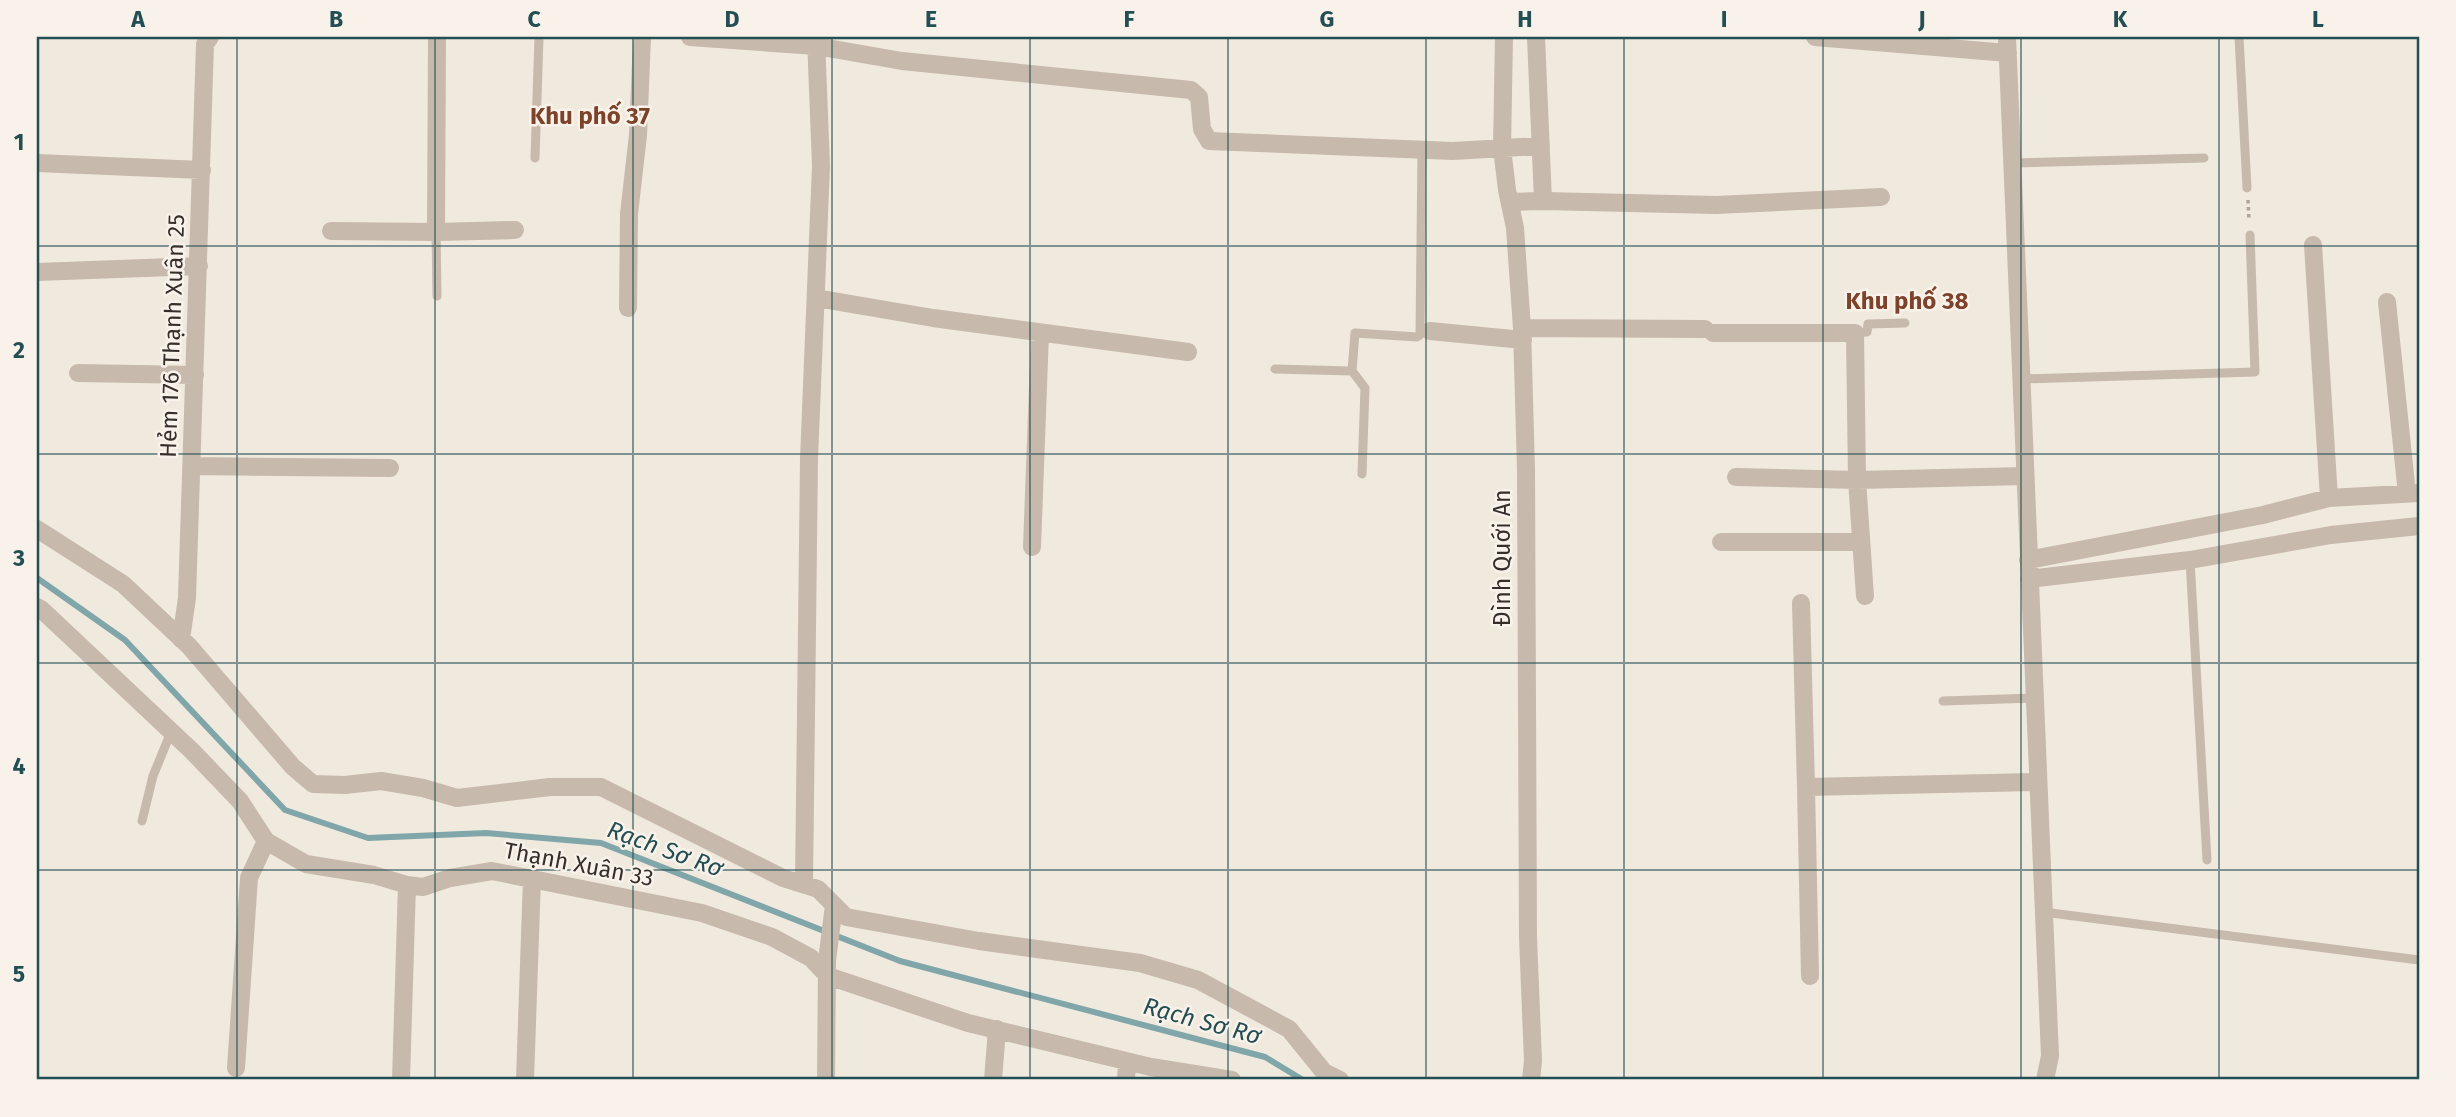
<svg xmlns="http://www.w3.org/2000/svg" width="2456" height="1117" viewBox="0 0 2456 1117" font-family="'Fira Sans',sans-serif">
<style>
.lines{fill:none;stroke-linecap:round;stroke-linejoin:round}
.stream{stroke:#80a6aa;stroke-width:6}
.path{stroke:#b3a495;stroke-width:3.5;stroke-dasharray:3.5 3.5;stroke-linecap:butt}
.lane{stroke:#c7b9ab;stroke-width:9}
.street{stroke:#c7b9ab;stroke-width:18}
.grid{fill:none;stroke:#234e53;stroke-width:2;stroke-opacity:0.55}
.labels{text-anchor:middle;stroke-width:5;stroke-linejoin:round;paint-order:stroke}
.street-label{font-size:23px;fill:#362e2a;stroke:#f8f2ea}
.neighbourhood-label{font-size:24px;font-weight:bold;fill:#7d422a;stroke:#f8f2ea}
.water-label{font-size:24px;font-style:italic;fill:#234e53;stroke:#f8f2ea}
.neatline{fill:none;stroke:#234e53;stroke-width:2.5}
.grid-label{font-size:23px;text-anchor:middle;font-weight:bold;fill:#234e53}
</style>
<rect width="100%" height="100%" fill="#f0e9de"/>
<g class="lines">
<path class="stream" d="M37 578 125 640 285 810 368 838 486 833 601 843 900 961 1265 1057 1303 1080"/>
<path class="path" d="M2248 200 2249 221"/>
<path class="lane" d="M2239 37 2247 188
M535 158 539 37
M2012 163 2204 158
M436 232 437 296
M1855 333 1867 332 1868 324 1905 323
M1275 369 1352 371
M2021 379 2255 372 2250 235
M1362 474 1365 388 1352 371 1355 333 1417 337 1420 335 1422 150
M2190 560 2207 860
M1943 701 2034 698
M142 821 153 776 171 732
M2043 912 2419 960"/>
<path class="street" d="M437 37 436 232 515 230
M690 37 816 46 902 61 1191 90 1199 97 1202 129 1209 141 1453 151 1541 146
M1504 37 1502 148 1507 190 1515 228 1522 328 1526 470 1528 937 1533 1061 1531 1080
M1815 37 2008 53
M2007 37 2050 1056 2045 1080
M37 163 202 170
M1543 201 1716 205 1881 197
M1510 202 1543 201 1536 37
M331 231 436 232
M2313 245 2329 498
M37 272 199 266
M816 298 933 318 1188 352
M2387 302 2407 494
M628 308 629 214 638 135 642 37
M1522 328 1705 329
M1430 331 1523 340
M1713 333H1855L1857 480 2025 476
M78 373 195 375
M192 466 390 468
M1736 477 1857 480 1865 596
M37 529 123 584 189 646 293 767 313 784 345 785 381 781 423 788 457 798 550 787H601L783 878 818 889 846 917 979 941 1140 963 1198 980 1289 1029 1324 1072 1340 1080
M1721 542H1861
M1032 547 1040 333
M2028 560 2263 515 2329 498 2419 493
M2029 579 2190 560 2331 535 2419 526
M1801 603 1806 787
M37 607 41 609 192 751 240 801 266 841 306 864 374 875 407 885 423 887 450 878 492 871 702 913 772 937 811 958 828 976 968 1023 1151 1067 1232 1080
M181 639 187 598 205 44 210 37
M804 884 809 459 821 166 816 38
M1810 976 1806 787 2037 782
M236 1068 249 878 266 841
M401 1080 407 885
M525 1080 532 878
M826 1080 827 961 834 905
M993 1080 997 1029
M1126 1080 1127 1062"/>
</g>
<path class="grid" d="M237 37V1080M435 37V1080M633 37V1080M832 37V1080M1030 37V1080M1228 37V1080M1426 37V1080M1624 37V1080M1823 37V1080M2021 37V1080M2219 37V1080M37 246H2419M37 454H2419M37 663H2419M37 870H2419"/>
<g class="labels">
<g class="street-label">
<text transform="translate(172 336) rotate(-88)" y="8">Hẻm 176 Thạnh Xuân 25</text>
<text transform="translate(1502 558) rotate(-90)" y="8">Đình Quới An</text>
<text transform="translate(579 864) rotate(11)" y="8">Thạnh Xuân 33</text>
</g>
<g class="neighbourhood-label">
<text x="590" y="124">Khu phố 37</text>
<text x="1907" y="309">Khu phố 38</text>
</g>
<g class="water-label">
<text transform="translate(665 849) rotate(20)" y="8">Rạch Sơ Rơ</text>
<text transform="translate(1202 1021) rotate(15)" y="8">Rạch Sơ Rơ</text>
</g>
</g>
<rect width="2456" height="1117" fill="none" stroke="#f8f2ea" stroke-width="77"/>
<rect x="38" y="38" width="2380" height="1040" class="neatline"/>
<g class="grid-label">
<text x="138" y="27">A</text>
<text x="336" y="27">B</text>
<text x="534" y="27">C</text>
<text x="732" y="27">D</text>
<text x="931" y="27">E</text>
<text x="1129" y="27">F</text>
<text x="1327" y="27">G</text>
<text x="1525" y="27">H</text>
<text x="1724" y="27">I</text>
<text x="1922" y="27">J</text>
<text x="2120" y="27">K</text>
<text x="2318" y="27">L</text>
<text x="19" y="150">1</text>
<text x="19" y="358">2</text>
<text x="19" y="566">3</text>
<text x="19" y="774">4</text>
<text x="19" y="982">5</text>
</g>
</svg>
